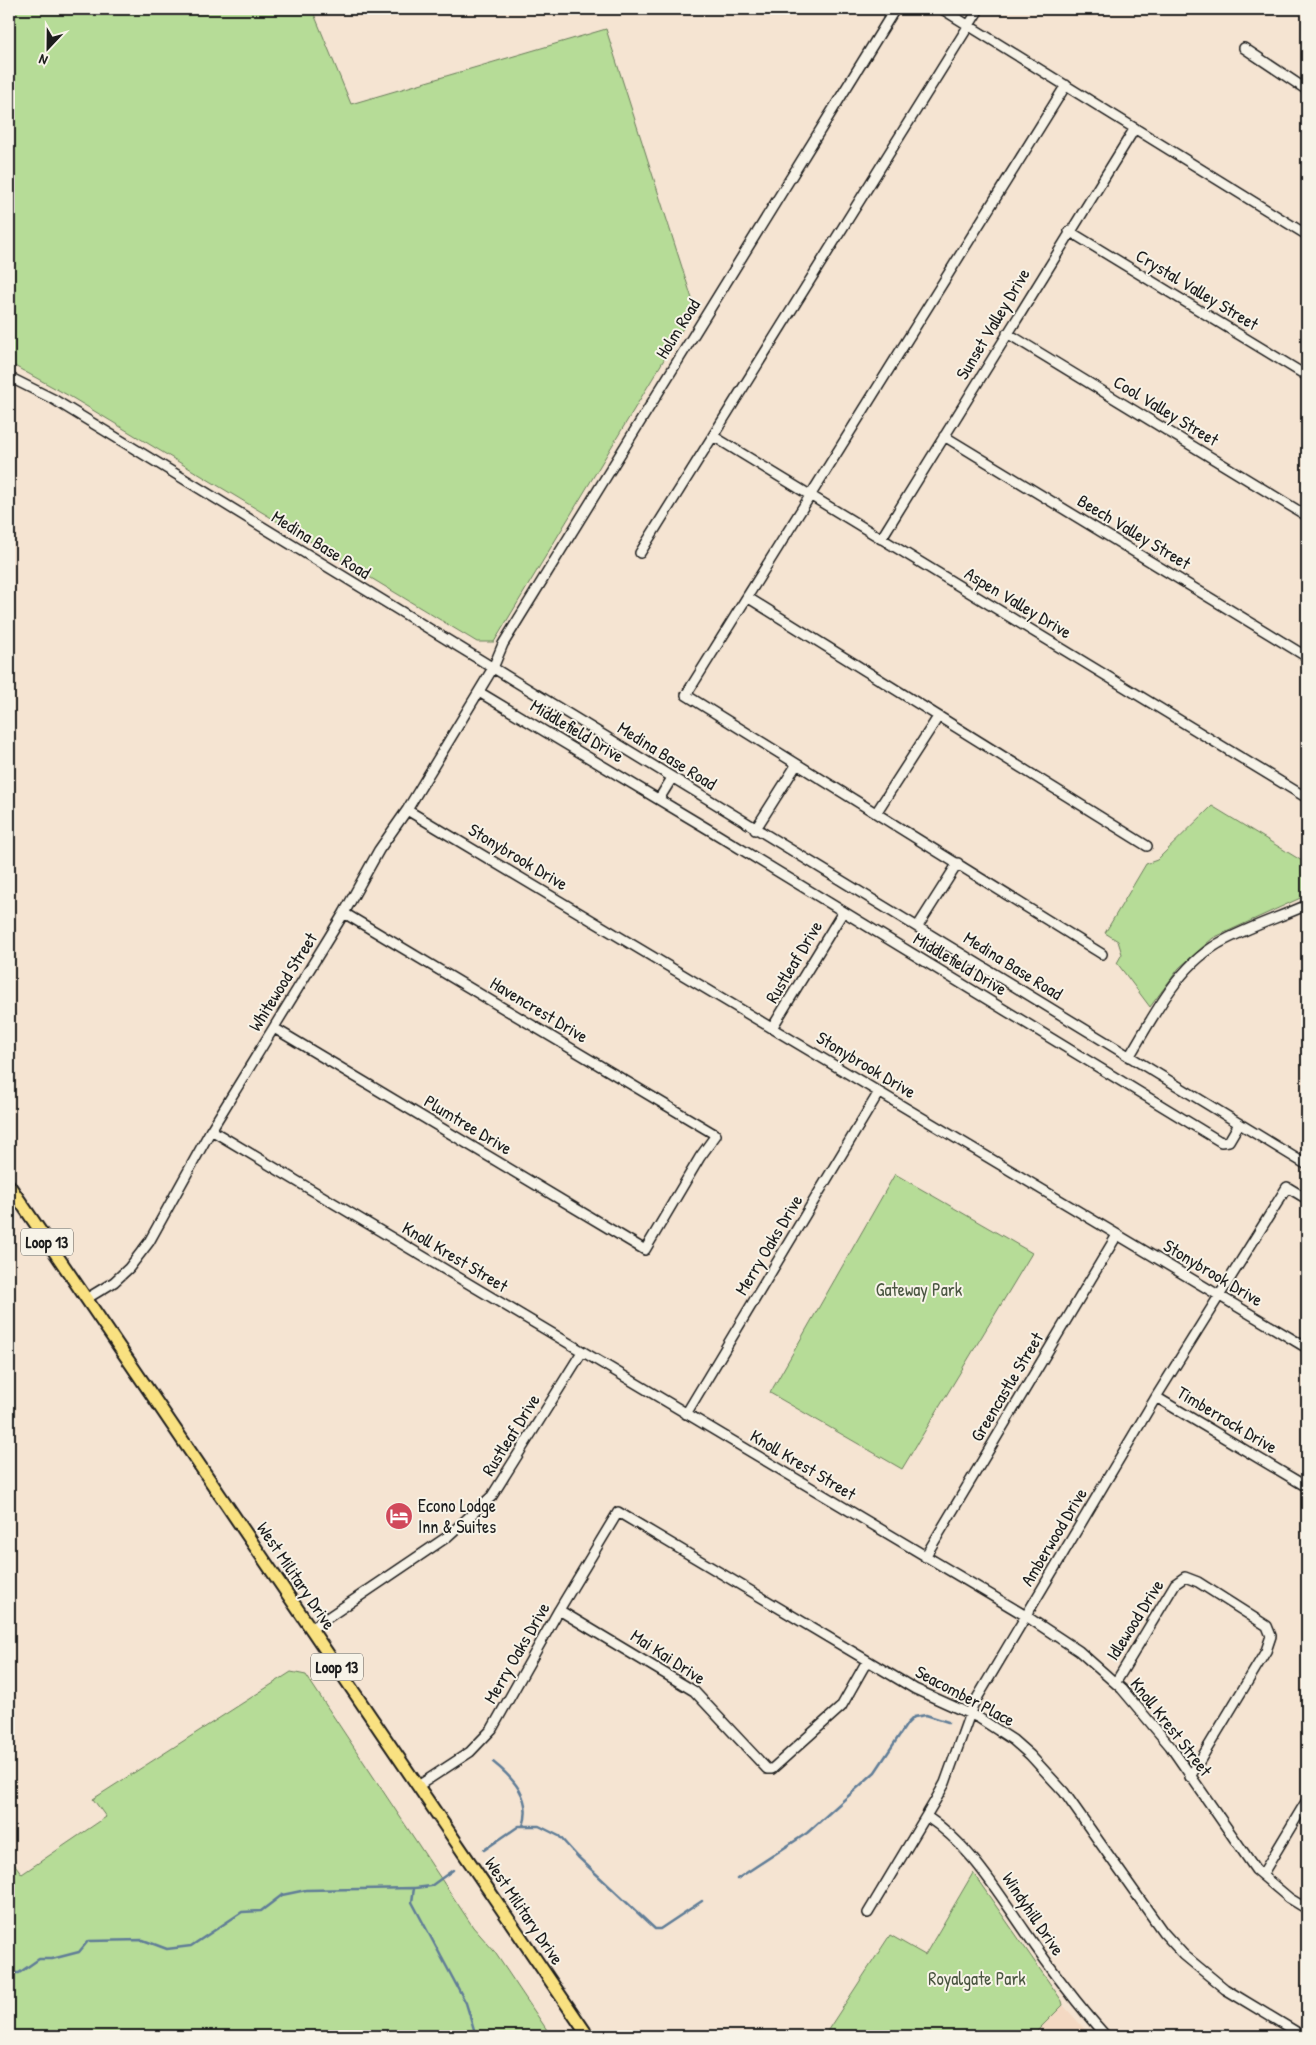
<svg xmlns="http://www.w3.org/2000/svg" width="1316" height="2045" viewBox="0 0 1316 2045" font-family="'Patrick Hand',sans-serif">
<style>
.built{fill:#f4d9c3}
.green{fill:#b6dc97;stroke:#697c5a}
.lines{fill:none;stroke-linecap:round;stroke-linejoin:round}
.stream{stroke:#607d97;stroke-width:2.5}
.minor-casing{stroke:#1c1c1c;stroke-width:12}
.major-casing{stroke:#1c1c1c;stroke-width:15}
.minor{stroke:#f7f3e8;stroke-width:9}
.major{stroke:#f9e181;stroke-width:11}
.labels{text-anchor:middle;stroke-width:4;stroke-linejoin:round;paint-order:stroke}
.shield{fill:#f7f3e8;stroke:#5e5c59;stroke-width:1}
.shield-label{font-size:16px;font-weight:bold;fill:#1c1c1c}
.street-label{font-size:18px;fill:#1c1c1c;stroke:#f7f3e8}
.park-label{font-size:18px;fill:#4a5641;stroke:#f7f3e8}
.poi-label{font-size:18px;fill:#1c1c1c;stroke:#f7f3e8;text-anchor:start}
</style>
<rect width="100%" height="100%" fill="#f5e4d2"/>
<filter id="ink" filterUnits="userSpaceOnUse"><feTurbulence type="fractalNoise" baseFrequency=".02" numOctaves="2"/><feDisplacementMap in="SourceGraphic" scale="10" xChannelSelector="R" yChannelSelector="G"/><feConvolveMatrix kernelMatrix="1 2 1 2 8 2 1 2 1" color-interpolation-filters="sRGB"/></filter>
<g filter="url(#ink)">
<path class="built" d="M1063 2005 1091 2036H1032Z"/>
<path class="green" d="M9 9H312L351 104 606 29 695 308 494 642H477L71 397 9 363Z
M1212 806 1307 864V895L1213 938 1179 968 1150 1007 1117 963 1122 954 1118 941 1105 933 1146 864 1157 860Z
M895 1174 1032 1253 902 1469 770 1393Z
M291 1672 306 1675 473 1927 494 1951 551 2036H9V1857L22 1874 106 1817 93 1799Z
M973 1873 1062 2001 1063 2005 1032 2036H824L890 1935 925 1955Z"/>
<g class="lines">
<path class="stream" d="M493 1762C513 1778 533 1799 523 1826
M484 1850 519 1826H539L559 1836 578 1857 655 1929H660L702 1901
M737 1879 807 1833 875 1772 907 1724 914 1717 926 1715 948 1722
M415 1888 431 1886 453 1870
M9 1973H19L39 1959H52L79 1952 88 1941 143 1940 167 1949 191 1946 242 1912 261 1911 282 1895 306 1890 414 1888 412 1902 466 2003 476 2036"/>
<g class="minor-casing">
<path id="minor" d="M942 9 1307 235
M1244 48 1307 90
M1066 85 686 695 1102 954
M1069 231 1307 376
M1007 333 1307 516
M9 377 53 399 1307 1165
M713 436 1307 798
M944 436 1307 657
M881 539 1135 128
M640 553 979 9
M747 597 1147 846
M479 692 713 832 1221 1142 1229 1141 1239 1124
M659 799 672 778
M407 810 1307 1348
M876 813 938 717
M755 830 797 764
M918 926 958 863
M274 1028 645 1250 700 1157 716 1135 344 913
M772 1028 843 912
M1129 1057C1155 1014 1179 963 1225 940 1252 926 1280 917 1307 905
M211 1130 1026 1616 1079 1651 1122 1689 1170 1746 1256 1870 1289 1898 1307 1909
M86 1299 114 1282 129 1268 149 1242 211 1130 344 913 379 850 407 810 493 668 503 644 895 9
M1156 1397 1307 1487
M686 1414 879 1092
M925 1557 1117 1235
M559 1610 694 1691 767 1769H772L841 1707 867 1661
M311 1629 447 1537 492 1496 582 1352
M1116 1682 1175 1584 1185 1577 1198 1582 1267 1626 1271 1636 1266 1651 1190 1777
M418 1786 470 1752 492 1729 559 1610 618 1512 915 1689 979 1718 1013 1740 1030 1755 1064 1792 1163 1932 1184 1955 1225 1989 1303 2036
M926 1816C970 1845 995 1888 1025 1931 1050 1968 1076 2003 1106 2036
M1262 1875 1307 1800
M868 1913 935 1801 945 1783 973 1705 1156 1397 1287 1187 1307 1199"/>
</g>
<g class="major-casing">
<path id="major" d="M9 1185 588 2036"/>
</g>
<use href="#minor" class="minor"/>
<use href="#major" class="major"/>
</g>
</g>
<defs>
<g id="hotel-disc" transform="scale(1.4375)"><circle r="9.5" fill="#d1495b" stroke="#f7f3e8"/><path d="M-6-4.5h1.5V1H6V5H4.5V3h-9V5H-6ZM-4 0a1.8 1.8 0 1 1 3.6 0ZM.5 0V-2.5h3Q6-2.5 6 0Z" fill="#fff"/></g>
</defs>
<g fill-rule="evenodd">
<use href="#hotel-disc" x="399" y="1516"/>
</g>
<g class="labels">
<g class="shield">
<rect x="21" y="1228.5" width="52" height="27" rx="4"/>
<rect x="311" y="1653.5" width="52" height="27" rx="4"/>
</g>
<g class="shield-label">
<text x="47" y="1248">Loop 13</text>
<text x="337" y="1673">Loop 13</text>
</g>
<g class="street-label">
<text transform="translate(1197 290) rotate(31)" y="6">Crystal Valley Street</text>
<text transform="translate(993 324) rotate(-59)" y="6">Sunset Valley Drive</text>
<text transform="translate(678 329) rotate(-58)" y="6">Holm Road</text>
<text transform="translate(1166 411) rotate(31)" y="6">Cool Valley Street</text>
<text transform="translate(1134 532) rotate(31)" y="6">Beech Valley Street</text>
<text transform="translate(321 545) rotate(32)" y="6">Medina Base Road</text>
<text transform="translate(1018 603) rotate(31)" y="6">Aspen Valley Drive</text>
<text transform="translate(577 731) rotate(31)" y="6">Middlefield Drive</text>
<text transform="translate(667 756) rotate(32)" y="6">Medina Base Road</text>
<text transform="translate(518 857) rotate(31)" y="6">Stonybrook Drive</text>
<text transform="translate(794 962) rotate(-59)" y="6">Rustleaf Drive</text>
<text transform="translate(960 964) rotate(31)" y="6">Middlefield Drive</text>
<text transform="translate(1013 966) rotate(32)" y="6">Medina Base Road</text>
<text transform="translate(283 982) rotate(-58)" y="6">Whitewood Street</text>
<text transform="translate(539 1010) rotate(31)" y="6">Havencrest Drive</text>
<text transform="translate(866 1065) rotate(31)" y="6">Stonybrook Drive</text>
<text transform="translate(468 1125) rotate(31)" y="6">Plumtree Drive</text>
<text transform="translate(769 1245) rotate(-59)" y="6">Merry Oaks Drive</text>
<text transform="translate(455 1257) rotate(31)" y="6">Knoll Krest Street</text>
<text transform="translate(1213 1273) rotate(31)" y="6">Stonybrook Drive</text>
<text transform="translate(1007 1387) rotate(-59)" y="6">Greencastle Street</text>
<text transform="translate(1227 1420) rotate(31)" y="6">Timberrock Drive</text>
<text transform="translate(511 1435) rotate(-58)" y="6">Rustleaf Drive</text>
<text transform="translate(803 1465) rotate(31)" y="6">Knoll Krest Street</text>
<text transform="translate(1054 1537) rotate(-59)" y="6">Amberwood Drive</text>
<text transform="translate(296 1576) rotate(56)" y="6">West Military Drive</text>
<text transform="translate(1135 1620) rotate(-58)" y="6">Idlewood Drive</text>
<text transform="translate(517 1653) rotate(-60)" y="6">Merry Oaks Drive</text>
<text transform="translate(668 1657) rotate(33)" y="6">Mai Kai Drive</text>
<text transform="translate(965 1696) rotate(28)" y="6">Seacomber Place</text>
<text transform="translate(1171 1727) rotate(52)" y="6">Knoll Krest Street</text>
<text transform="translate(524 1911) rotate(56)" y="6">West Military Drive</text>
<text transform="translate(1033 1914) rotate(56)" y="6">Windyhill Drive</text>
</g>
<g class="park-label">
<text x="919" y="1296">Gateway Park</text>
<text x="977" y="1985">Royalgate Park</text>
</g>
<g class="poi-label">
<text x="418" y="1512">Econo Lodge<tspan x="418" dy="21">Inn &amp; Suites</tspan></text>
</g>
</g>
<rect width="1316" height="2045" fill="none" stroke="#f7f3e8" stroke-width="30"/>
<rect x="15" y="15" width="1286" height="2015" fill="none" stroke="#1c1c1c" stroke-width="2" filter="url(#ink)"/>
<g transform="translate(48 48) rotate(202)" stroke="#f7f3e8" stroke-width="4" paint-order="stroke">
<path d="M0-4L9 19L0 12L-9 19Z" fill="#1c1c1c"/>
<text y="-8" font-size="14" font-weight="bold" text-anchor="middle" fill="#1c1c1c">N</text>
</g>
</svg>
